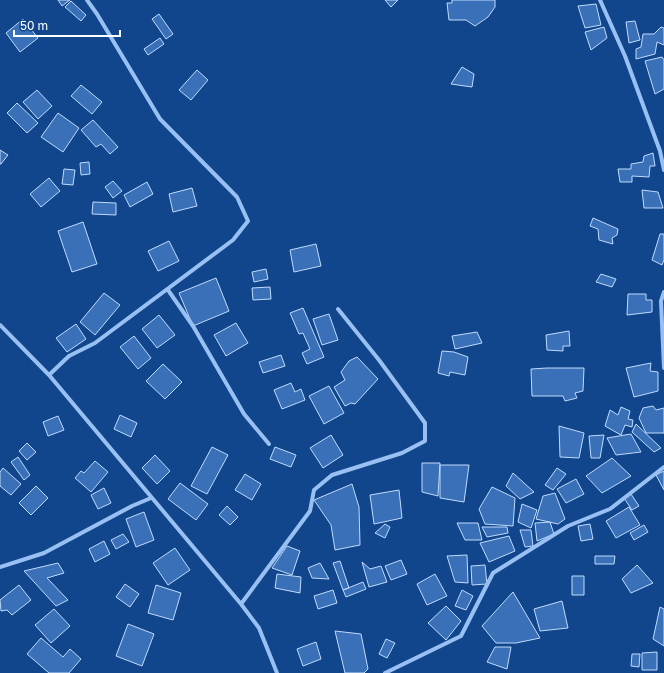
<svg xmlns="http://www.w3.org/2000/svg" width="664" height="673" viewBox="0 0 664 673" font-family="'Golos Text',sans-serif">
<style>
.building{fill:#3970b7;stroke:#c0dbfd}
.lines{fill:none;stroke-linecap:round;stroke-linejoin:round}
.minor{stroke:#99c0f2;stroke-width:4}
</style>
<rect width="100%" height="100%" fill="#11468d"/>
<path class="building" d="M58 0H70L62 6Z
M385 0H398L391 7Z
M452 0H495V7L488 17 475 26 466 20H449L447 3H452Z
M71 1 86 15 81 21 65 7Z
M596 4 601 25 585 28 578 6Z
M159 14 173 34 166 39 152 19Z
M23 19 38 38 20 52 6 33Z
M635 21 640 40 629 43 626 22Z
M604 27 607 38 591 50 585 32Z
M661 27 664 28V45L657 42 655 54 636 59V49L641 47 643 34H654Z
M160 38 164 44 148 55 144 49Z
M662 57 664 60V89L655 94 645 61Z
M462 67 474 74 472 87 451 84Z
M197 70 208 80 191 100 179 90Z
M81 85 102 102 92 114 71 96Z
M37 90 52 106 38 119 23 102Z
M17 103 38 123 27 133 7 113Z
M58 113 79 128 63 152 41 137Z
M93 120 118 147 110 154 101 144 96 147 81 130Z
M0 150 8 155 1 164H0Z
M653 153 655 166H650L649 177 632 176V182H620L618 169H631V164L643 162 644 156Z
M89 162 90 174 81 175 80 163Z
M64 169 75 170 73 185 62 184Z
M49 178 60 191 41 207 30 194Z
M113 181 122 191 113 198 105 187Z
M147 182 153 194 130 207 124 195Z
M192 188 197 206 173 212 169 194Z
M642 190 658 192 663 208H644Z
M93 202 116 203V215L92 214Z
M593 218 618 229 617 235 612 238 613 244 599 240 598 229 590 226Z
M83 222 97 264 72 272 58 231Z
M660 234H664V260L662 265 652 260Z
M169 241 179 261 158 271 148 251Z
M316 244 321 266 294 272 290 250Z
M266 269 268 279 254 282 252 272Z
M601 274 616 279 612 287 596 282Z
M216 278 229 311 193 326 179 293Z
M270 287 271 299 253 300 252 288Z
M104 293 120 305 95 335 80 322Z
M628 294H646V300H652V312L627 315Z
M303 308 324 357 307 364 302 353 310 349 303 333 299 334 290 313Z
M329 314 338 340 322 345 313 319Z
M159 315 175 335 157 348 142 329Z
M236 323 248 343 226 356 214 335Z
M76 324 86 339 67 352 56 338Z
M569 331 570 346H563V351L547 350 546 335Z
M477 332 482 343 455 349 452 336Z
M134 336 151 358 138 369 120 347Z
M442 351 454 352 468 357 465 375 450 372 449 376 438 373Z
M281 355 285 366 263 373 259 362Z
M357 357 378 379 355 404 351 403 345 406 334 387 345 380 341 372 349 361Z
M651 363 650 371 658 372V391L634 397 626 368Z
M163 364 182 382 165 399 146 381Z
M547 368H584L583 391 575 393 577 398 565 401 563 396H532L531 369Z
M291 383 295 392 301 389 305 400 282 409 274 390Z
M329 386 344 413 324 424 309 396Z
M653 406 656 410 664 408V433H646L639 418 643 408Z
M621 407 630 411 628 419 633 420 632 427 625 425 621 435 605 426 610 410 618 415Z
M120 415 137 423 131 437 114 429Z
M58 416 64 430 48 436 43 422Z
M636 424 661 448 654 452 632 432Z
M559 426 584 433 579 458 560 457Z
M631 434 641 452 616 455 607 438Z
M331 435 343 455 323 468 310 448Z
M604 435 600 458H591L589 436Z
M27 443 36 452 27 460 19 451Z
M212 447 228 455 207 494 191 486Z
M275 447 296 455 291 467 270 459Z
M155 455 170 471 157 484 142 468Z
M18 457 30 475 24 480 11 462Z
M612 458 631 476 602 493 586 476Z
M95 461 108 472 91 492 75 478 81 471 84 473Z
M422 463H440L438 496 422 492Z
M440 465H469L464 502 440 498Z
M3 468 21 484 11 495 0 486V472Z
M557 468 566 474 553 490 545 485Z
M664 471V490L656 475Z
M513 473 534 492 520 499 506 486Z
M245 474 261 484 252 500 235 490Z
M576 479 584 494 566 503 557 489Z
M180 483 208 504 196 520 168 499Z
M352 484 359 507 360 545 335 550 331 525 314 500Z
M36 486 48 498 31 515 19 503Z
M492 487 515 498 513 526 485 524 479 509Z
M104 488 111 503 98 509 91 495Z
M399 490 402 518 374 524 370 495Z
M555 493 565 519 558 524 536 519 543 496Z
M631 494 639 506 632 510 624 498Z
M522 504 537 510 531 528 518 522Z
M227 506 238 517 230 525 219 515Z
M629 507 640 525 616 538 606 521Z
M144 512 154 540 136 547 126 519Z
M550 522 554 534 537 541 535 523Z
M457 523H478L482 540H465Z
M385 524 390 527 385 538 375 533Z
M590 524 593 539 581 541 578 526Z
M644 525 648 532 634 540 630 533Z
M482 527H507L508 533 487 537Z
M520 530H531L533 546 525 547Z
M123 534 129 542 116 549 111 540Z
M509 536 515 551 489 562 480 543Z
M104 541 110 554 95 562 89 549Z
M287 546 300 551 292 575 272 568Z
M175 548 190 570 168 585 153 563Z
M467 555 468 583 455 582 447 556Z
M595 556H615L614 564H595Z
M401 560 407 574 391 580 385 566Z
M340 561 349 588 343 590 333 563Z
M362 562 370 569 381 566 387 582 369 587Z
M58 563 64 573 47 578 68 600 56 606 24 571Z
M320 563 329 579 312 578 308 568Z
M485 565 487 584 472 585 471 566Z
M637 565 653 583 631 593 622 579Z
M277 574 301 577 300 593 275 588Z
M435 574 447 596 427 605 417 584Z
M572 576H584V595H572Z
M363 582 366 589 346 597 343 590Z
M125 584 139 594 130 607 116 597Z
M19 585 31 600 12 615 7 610 1 611 0 600Z
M156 585 181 593 173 620 148 613Z
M333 590 337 603 318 609 314 596Z
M462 590 473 596 466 610 455 606Z
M513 592 540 638 516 643H496L482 626Z
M562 601 568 628 540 631 534 609Z
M446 606 461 621 446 640 428 623Z
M660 607 664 609V646L653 639Z
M54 609 70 626 51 643 35 625Z
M128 624 154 634 142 666 116 656Z
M335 631 361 634 368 669 364 673H345Z
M41 638 63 657 70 649 81 659 69 673H49L27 654Z
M386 639 395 643 387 658 379 654Z
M316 642 321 659 303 666 297 649Z
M495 647H511L507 669 487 662Z
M657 652V670H642V653Z
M632 654H640L639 667 631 666Z"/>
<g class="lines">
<path class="minor" d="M600 0 625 56 660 151 664 170
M168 290 193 326 244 414 269 444
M664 292 661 301 664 368
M0 325 49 375 241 604 259 628 277 673
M49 375 69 356 95 343 233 240 248 221 237 197 160 119 97 14 87 0
M0 567 44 553 132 506 151 498
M241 604 310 511 314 490 332 475 402 453 425 441V423L379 360 338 309
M385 673 461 636 493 573 568 526 610 509 664 467"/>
</g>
<path d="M14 30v6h106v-6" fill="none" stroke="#ffffff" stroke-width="2"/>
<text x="20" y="30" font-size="12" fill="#ffffff" stroke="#11468d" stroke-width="3" paint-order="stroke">50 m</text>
</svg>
